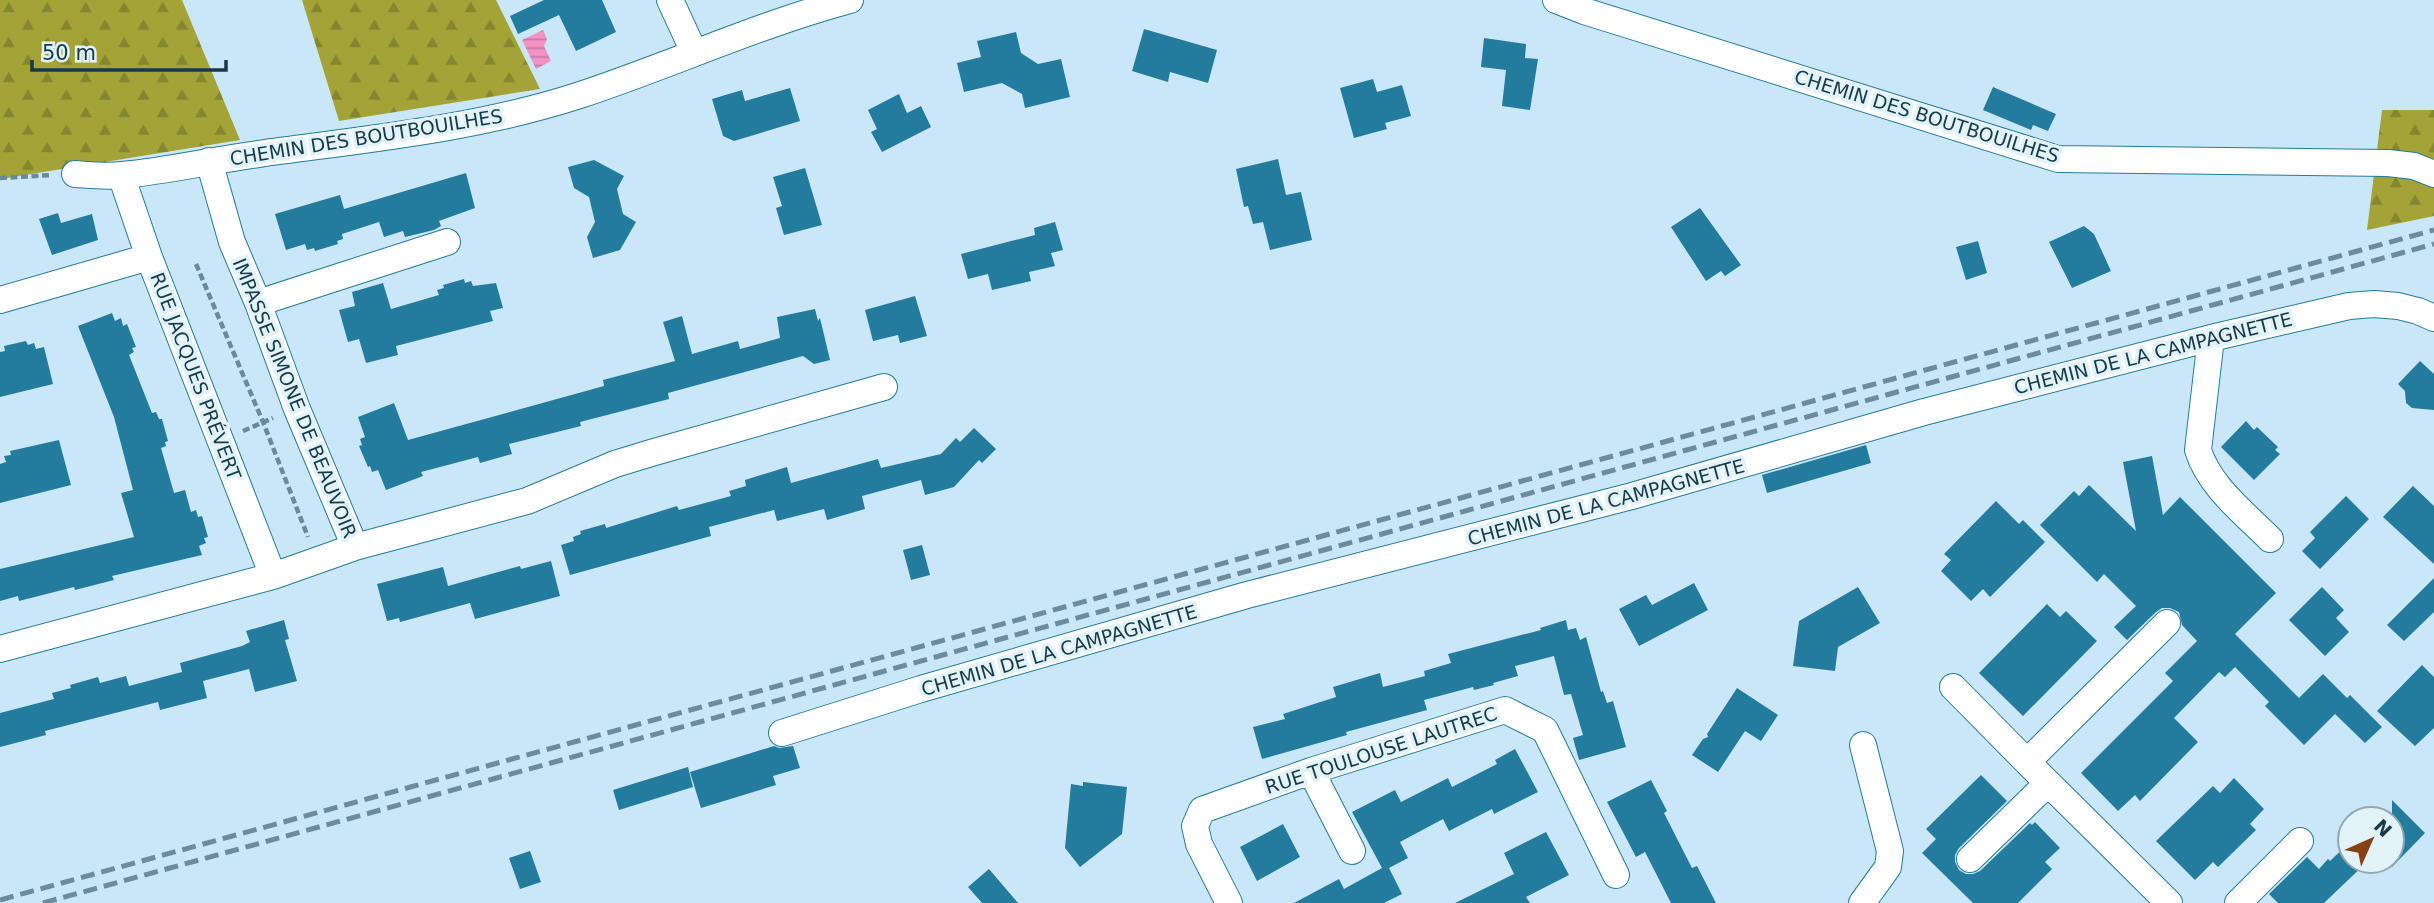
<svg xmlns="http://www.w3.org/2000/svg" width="2434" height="903" viewBox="0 0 2434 903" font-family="'DejaVu Sans',sans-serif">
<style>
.forest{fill:url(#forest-firs)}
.water{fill:url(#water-rules)}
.building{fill:#237b9e}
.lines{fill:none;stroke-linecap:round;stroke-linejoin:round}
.minor-casing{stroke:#237b9e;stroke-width:28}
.path{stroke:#698a99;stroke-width:4.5;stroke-dasharray:7 3.5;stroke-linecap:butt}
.minor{stroke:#fff;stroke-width:26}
.rail{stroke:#6c8c9c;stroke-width:5;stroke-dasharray:14 7;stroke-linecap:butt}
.labels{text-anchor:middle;stroke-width:7;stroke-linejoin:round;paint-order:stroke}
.street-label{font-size:19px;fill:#173a49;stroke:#e2f2f9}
</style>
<defs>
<pattern id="forest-firs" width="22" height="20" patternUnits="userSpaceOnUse" patternTransform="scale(1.75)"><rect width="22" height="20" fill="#a4a337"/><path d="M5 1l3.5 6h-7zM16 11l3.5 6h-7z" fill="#858630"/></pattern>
<pattern id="water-rules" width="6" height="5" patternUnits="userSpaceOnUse" patternTransform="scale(1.75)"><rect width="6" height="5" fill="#f393c3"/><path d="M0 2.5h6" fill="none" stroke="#c479a0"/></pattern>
</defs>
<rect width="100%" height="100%" fill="#c9e7f7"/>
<path class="forest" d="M0 0H182L240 140 0 179Z
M302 0H496L540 89 339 121Z
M2382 110H2434V216L2367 230Z"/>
<path class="water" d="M543 30 547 39 544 46 551 61 536 69 522 40Z"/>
<path class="building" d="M544 0H602L616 32 576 51 559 15 518 34 510 16Z
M1144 29 1217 50 1208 83 1170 72 1168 82 1132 71Z
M1016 32 1021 53 1038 64 1061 59 1070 97 1025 108 1022 94 1002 83 964 92 957 63 981 57 977 41Z
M1484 38 1526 44 1525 58 1538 59 1530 110 1502 106 1506 70 1481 67Z
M1373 79 1377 92 1402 85 1411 116 1385 123 1387 129 1354 138 1340 88Z
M1993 87 2056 114 2048 131 2033 125 2031 130 1983 110Z
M790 88 800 121 734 141 723 136 712 99 742 90 745 101Z
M899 94 907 113 921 106 931 127 882 152 871 132 877 129 868 110Z
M1278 159 1286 195 1301 192 1312 240 1270 250 1263 222 1253 224 1248 206 1244 207 1236 169Z
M594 160 624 176 617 189 623 214 636 222 620 250 593 258 587 237 595 222 589 197 574 188 568 167Z
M805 168 822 225 784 235 776 208 782 206 773 177Z
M466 173 475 208 439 221 441 226 434 230 405 237 403 231 384 237 379 222 342 234 343 239 337 241 338 244 315 251 314 248 307 250 305 244 286 250 275 214 340 195 344 209Z
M1700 208 1741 265 1725 276 1721 271 1706 281 1671 227Z
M58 213 61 223 92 214 98 240 52 255 39 219Z
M1055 222 1063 250 1051 253 1055 266 1029 272 1031 281 992 290 988 274 968 279 961 254 1035 235 1034 228Z
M2084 226 2094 234 2111 271 2072 288 2049 242Z
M1978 241 1987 273 1966 280 1956 247Z
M464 279 465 283 471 281 473 286 496 283 503 308 490 311 493 321 396 346 398 355 366 363 359 339 348 342 339 310 355 306 352 292 383 283 391 309 439 295 437 290 444 288 443 285Z
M915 296 927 336 900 343 898 335 873 341 865 310Z
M815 309 818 321 820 318 830 360 814 364 803 356 668 393 669 399 580 422 581 426 509 444 512 454 480 463 478 457 421 472 423 476 386 490 378 470 372 472 370 466 368 467 359 446 362 445 360 439 365 437 358 417 394 403 408 440 604 386 603 380 675 361 663 322 682 316 692 354 738 341 740 349 780 338 777 317Z
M112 313 115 321 121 318 123 326 127 324 136 347 132 348 134 352 129 355 152 413 156 412 159 419H162L168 441 165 442 166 446 161 448 174 493 185 490 191 512 196 510 198 517 202 516 208 537 204 538 206 543 199 546 202 555 112 576 114 580 75 590 74 587 19 601 18 596 0 601V569L134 537 121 493 133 490 114 417 78 326Z
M26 341 28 345 34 343 36 349 44 347 53 384 0 397V352L5 351 4 346Z
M2420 361 2434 374V410L2412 408 2406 403 2405 391 2398 384Z
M2246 421 2254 430 2257 427 2278 447 2275 450 2280 454 2254 480 2221 447Z
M974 428 996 449 982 463 979 460 954 487 925 495 921 480 862 496 865 509 827 520 824 509 777 521 774 510 709 527 711 536 570 575 561 545 574 541 573 537 581 534 580 531 605 524 606 528 677 506 679 510 731 496 729 491 746 486 745 480 787 467 791 483 878 459 881 468 941 454 956 438 960 442Z
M59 440 71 485 0 503V464L6 462 4 456 11 455 10 451Z
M1866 445 1871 463 1767 493 1762 475Z
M2152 456 2163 515 2180 497 2276 593 2235 634 2299 698 2323 674 2347 698 2350 695 2382 727 2365 743 2335 714 2304 745 2265 706 2269 702 2235 667 2225 677 2219 672 2174 718 2198 742 2140 801 2135 795 2118 811 2081 773 2173 681 2165 673 2197 641 2182 625 2179 612 2170 608H2162L2156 612 2127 640 2114 627 2136 606 2104 574 2097 582 2040 525 2074 491 2079 496 2089 485 2136 531 2123 462Z
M2413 486 2434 506V564L2383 517Z
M2346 496 2369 519 2320 569 2302 551 2315 538 2310 532Z
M1996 501 2019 524 2023 520 2045 542 1990 597 1983 589 1971 601 1941 571 1951 560 1944 554Z
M922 545 930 575 911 580 903 550Z
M551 561 560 596 475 619 470 603 400 622 399 618 387 621 377 584 443 567 448 586 520 566 521 569Z
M2434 578V612L2404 641 2387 625Z
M1694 583 1708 610 1639 646 1619 609 1646 595 1652 605Z
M1858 587 1880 623 1838 647 1835 671 1793 666 1799 621Z
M2322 587 2344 610 2336 618 2349 632 2325 656 2289 620Z
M2047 604 2060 617 2066 611 2097 641 2023 716 1979 673Z
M284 620 289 639 285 640 297 681 255 692 249 669 203 681 207 698 160 710 158 702 45 731 46 735 0 747V713L54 699 52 693 71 688 70 685 98 677 100 683 126 676 129 686 182 672 180 663 242 646 250 642 246 631Z
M1566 620 1568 630 1576 628 1580 640 1586 637 1601 692 1603 691 1607 703 1613 701 1626 747 1579 760 1573 738 1583 735 1571 694 1564 695 1554 656 1515 666 1518 676 1493 683 1494 685 1474 690 1473 687 1424 700 1427 710 1346 732 1347 735 1262 759 1253 727 1285 719 1283 714 1336 697 1333 687 1380 673 1383 687 1425 676 1424 671 1451 663 1448 654 1541 630 1540 628Z
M2422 665 2434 677V728L2415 746 2377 711Z
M1737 688 1778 715 1761 741 1745 731 1718 772 1692 755 1703 739 1708 737 1707 734Z
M774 746 779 748 793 746 800 768 773 776 776 785 701 808 690 772Z
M1515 749 1538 792 1494 814 1492 809 1449 831 1443 819 1400 842 1408 858 1389 868 1402 894 1384 903H1294L1339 879 1344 889 1382 868 1352 812 1395 790 1401 802 1448 778 1452 787 1497 764 1495 760Z
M688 767 693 787 619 810 613 790Z
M1981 775 2007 801 1959 848 1955 855V862L1959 870 1966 874H1973L1980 871 2030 823 2032 825 2035 822 2060 848 2045 862 2052 869 2018 903H1973L1922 853 1936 839 1926 829Z
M2234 778 2264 809 2250 824 2256 830 2218 867 2213 862 2195 880 2156 841 2213 786 2220 793Z
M1651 780 1667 811 1664 813 1692 868 1697 866 1716 903H1671L1645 852 1636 857 1624 834 1607 802Z
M1083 782 1127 787 1122 834 1080 867 1065 848 1071 784 1083 786Z
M2392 800 2425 833 2392 867Z
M1283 824 1300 857 1257 881 1240 847Z
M1546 832 1569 875 1526 897 1530 903H1455L1514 874 1504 853Z
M2350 842V861H2368L2324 903H2278L2269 894 2307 857 2319 869 2328 859 2330 861Z
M530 851 541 882 520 889 509 858Z
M989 869 1018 903H982L968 887Z"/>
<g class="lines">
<g class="minor-casing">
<path id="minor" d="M670 0 694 52
M1556 0 1584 11 2058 159 2388 163 2414 166 2434 174
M209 161 232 242 258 303 297 409 355 547
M75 174C90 175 107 177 122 175 168 171 213 160 258 154 366 139 476 129 580 95 671 65 757 25 850 0
M121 175 149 257 273 576
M0 300 149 257
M258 303 447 242
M2211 338 2198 450C2209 486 2244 513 2270 539
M2167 623 2027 762 2169 903
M0 649 273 576 355 547 527 501 615 464 651 453 884 387
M1953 687 2027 762
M782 733 921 689 1247 595 1632 496 1924 412 2211 338 2349 306 2374 304 2398 306 2418 311 2434 318
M1311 771 1352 851
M1970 859 2048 783
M1229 903 1199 844 1195 826 1202 810 1311 771 1505 710 1545 730 1616 875
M1862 903 1888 867 1890 851 1863 745
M2238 903 2300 841"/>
</g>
<path class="path" d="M0 178 52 175
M196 264 263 422 308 537
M243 431 273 418"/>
<use href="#minor" class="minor"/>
<path class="rail" d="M0 900 2434 230
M43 903 2434 244"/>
</g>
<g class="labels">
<g class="street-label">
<text transform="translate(1927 116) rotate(17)" y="7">CHEMIN DES BOUTBOUILHES</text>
<text transform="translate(366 137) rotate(-9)" y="7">CHEMIN DES BOUTBOUILHES</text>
<text transform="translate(2153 353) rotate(-14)" y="7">CHEMIN DE LA CAMPAGNETTE</text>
<text transform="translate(196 376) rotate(69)" y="7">RUE JACQUES PRÉVERT</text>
<text transform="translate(295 398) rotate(68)" y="7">IMPASSE SIMONE DE BEAUVOIR</text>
<text transform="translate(1606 502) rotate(-15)" y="7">CHEMIN DE LA CAMPAGNETTE</text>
<text transform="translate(1059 650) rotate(-16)" y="7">CHEMIN DE LA CAMPAGNETTE</text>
<text transform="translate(1381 750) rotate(-18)" y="7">RUE TOULOUSE LAUTREC</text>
</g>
</g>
<g transform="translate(2371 840) rotate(45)"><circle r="33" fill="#e2f2f9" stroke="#91a8b3" stroke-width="2"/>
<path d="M0-5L12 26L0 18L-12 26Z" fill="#864217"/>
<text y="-10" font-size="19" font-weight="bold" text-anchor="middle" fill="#173a49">N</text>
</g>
<path d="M32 60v10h194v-10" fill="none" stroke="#173a49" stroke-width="3.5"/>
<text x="42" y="60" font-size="21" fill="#173a49" stroke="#e2f2f9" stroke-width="5" paint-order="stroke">50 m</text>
</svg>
